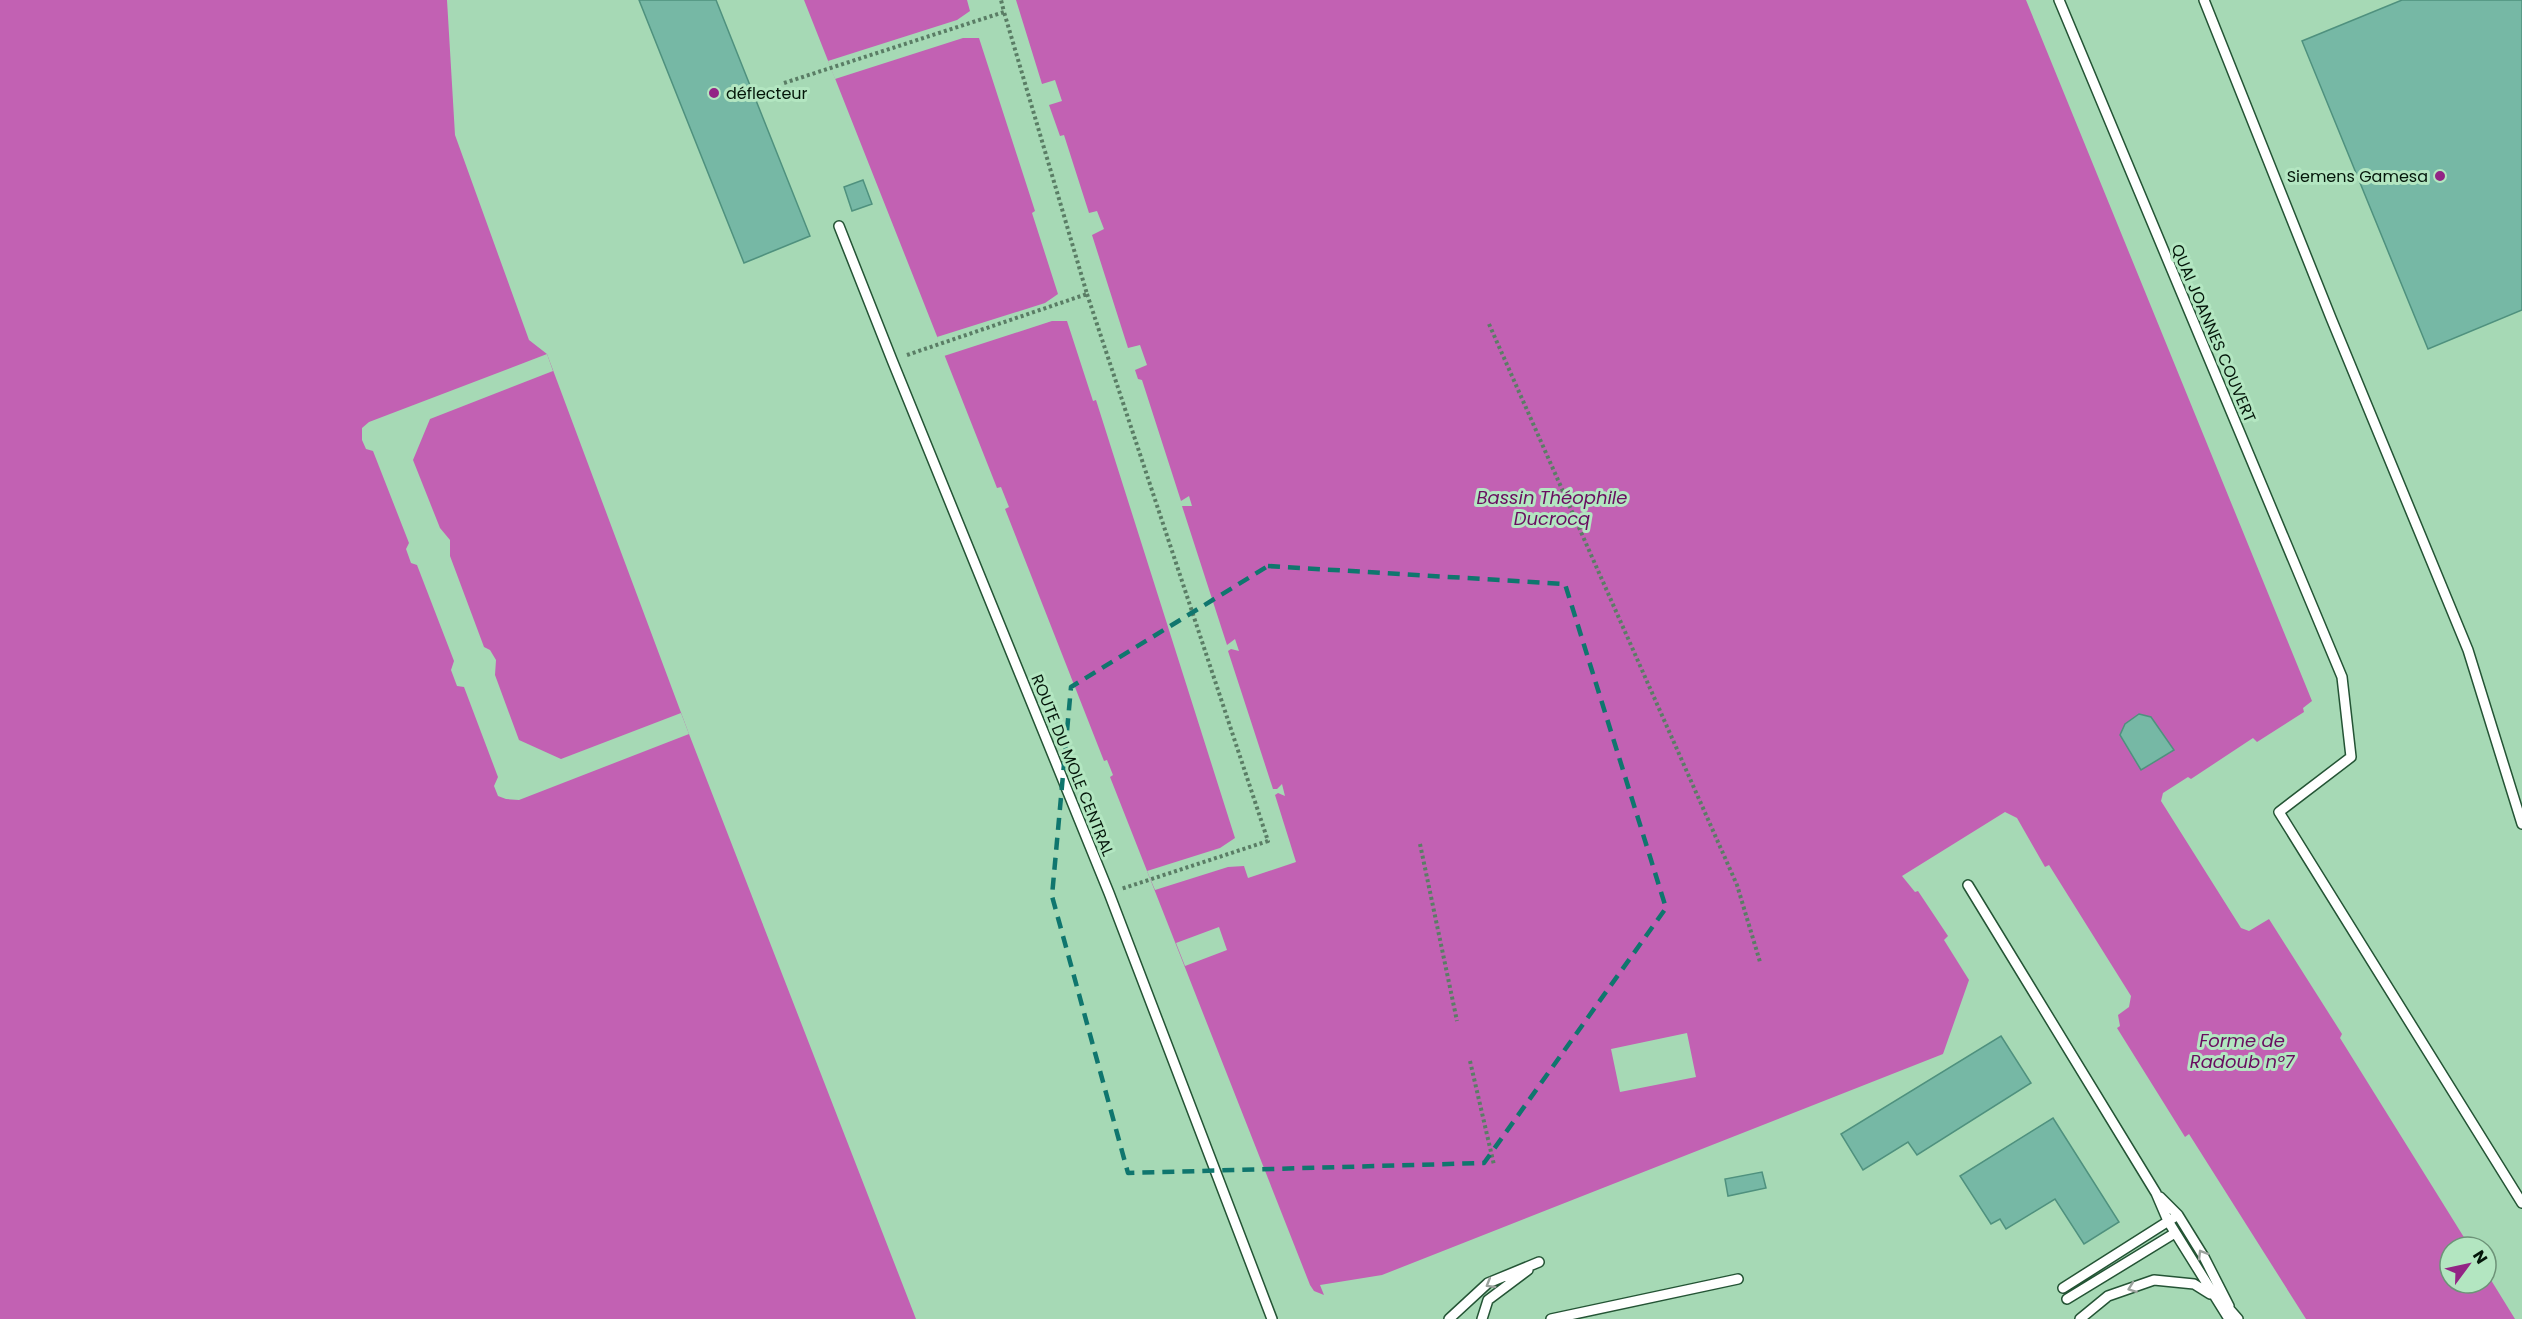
<svg xmlns="http://www.w3.org/2000/svg" width="2522" height="1319" viewBox="0 0 2522 1319" font-family="Poppins,sans-serif">
<style>
.water{fill:#c261b3}
.pier{fill:#a6d9b5}
.building{fill:#76b8a5;stroke:#4f917e;stroke-width:1.5}
.lines{fill:none;stroke-linecap:round;stroke-linejoin:round}
.service-casing{stroke:#245435;stroke-width:12}
.path{stroke:#5a7d65;stroke-width:4;stroke-dasharray:3 3;stroke-linecap:butt}
.service{stroke:#fff;stroke-width:9}
.oneway{stroke:#9ba29d}
.marked{fill:none;stroke:#0f766e;stroke-width:4.5;stroke-dasharray:12 8;stroke-linejoin:round}
.poi-dot{fill:#932485;stroke:#b3e6c1;stroke-width:2}
.labels{text-anchor:middle;stroke-width:6;stroke-linejoin:round;paint-order:stroke}
.poi-label{font-size:16px;fill:#04160a;stroke:#b3e6c1;text-anchor:start}
.street-label{font-size:16px;fill:#04160a;stroke:#b3e6c1}
.water-label{font-size:18px;font-style:italic;fill:#690d5f;stroke:#b3e6c1}
</style>
<rect width="100%" height="100%" fill="#a6d9b5"/>
<path class="water" d="M0 0H447L455 135 529 340 547 354 689 734 916 1319H0Z
M804 0H2026L2312 701 2303 708 2304 712 2257 742 2253 738 2191 779 2188 777 2163 793 2161 801 2241 928 2249 931 2269 919 2342 1034 2340 1038 2470 1247H2450V1283H2486V1272L2515 1319H2306L2189 1134 2185 1137 2117 1028 2120 1026 2118 1015 2129 1007 2131 996 2049 865 2045 867 2017 818 2005 812 1902 876 1915 892 1918 891 1948 936 1944 940 1969 980 1943 1054 1382 1275 1320 1285 1324 1295 1314 1291 1310 1285 1110 777 1113 775 1107 760 1104 761 1005 509 1009 507 1001 487 997 488Z"/>
<path class="pier" d="M967 0H1016L1042 84 1055 80 1062 101 1049 105 1060 136 1064 135 1089 213 1097 211 1104 229 1092 235 1128 348 1140 345 1147 365 1135 370 1138 379 1142 380 1181 501 1189 496 1192 506H1182L1227 645 1235 639 1239 651 1231 649 1228 651 1273 789H1277L1282 784 1285 796 1278 793 1275 795 1296 862 1248 878 1244 866 1228 867 1155 890 1147 871 1220 848 1235 838 1096 400 1093 401 1067 321H1052L944 356 937 337 1045 303 1058 294 1032 213 1035 211 979 38H963L835 79 828 61 957 20 970 11Z
M547 354 553 371 430 419 413 460 440 528 450 540V556L484 647 490 650 496 660 495 675 519 740 561 759 681 713 689 734 519 800 506 799 498 796 494 786 498 777 464 687 457 686 451 670 454 661 417 565 411 563 406 549 409 543 373 451 366 449 362 440V428L369 422Z
M1219 927 1227 950 1185 966 1176 943Z
M1687 1033 1696 1077 1620 1092 1611 1049Z"/>
<path class="building" d="M639 0H716L810 236 744 263Z
M2402 0H2522V310L2428 349 2302 41Z
M863 180 872 204 852 211 844 187Z
M2139 714 2151 717 2174 750 2141 770 2120 735 2125 724Z
M2001 1036 2031 1083 1917 1155 1908 1142 1863 1170 1841 1134Z
M2053 1118 2119 1222 2084 1244 2055 1199 2006 1229 2000 1219 1991 1224 1960 1176Z
M1762 1172 1766 1188 1728 1196 1725 1179Z"/>
<g class="lines">
<g class="service-casing">
<path id="service" d="M2059 0 2342 677 2351 757 2279 812 2522 1203
M2204 0 2331 318 2468 650 2522 824
M839 226 892 360 1109 893 1272 1319
M1968 885 2156 1193 2168 1221 2229 1319
M2160 1197 2178 1215
M2063 1288 2178 1215 2204 1257 2229 1306
M2067 1299 2175 1233
M2224 1303 2238 1319
M1449 1319 1488 1283 1539 1262
M1482 1319 1488 1300 1528 1270
M1551 1319 1738 1279
M2080 1319 2108 1296 2154 1280 2194 1284 2210 1294"/>
</g>
<path class="path" d="M784 83 1004 12 1001 0
M1087 294 1268 841 1121 889
M1489 324 1737 885 1760 962
M907 355 1087 294 1004 12
M1420 844 1457 1021
M1470 1061 1494 1165"/>
<use href="#service" class="service"/>
</g>
<defs><path id="oneway-chevron" d="M-2-3.5L2.5 0L-2 3.5" fill="none" stroke-width="1.6" stroke-linecap="round" stroke-linejoin="round" transform="scale(1.5)"/></defs>
<g class="oneway">
<use href="#oneway-chevron" transform="translate(2202 1254) rotate(-121)"/>
<use href="#oneway-chevron" transform="translate(1490 1284) rotate(149)"/>
<use href="#oneway-chevron" transform="translate(2132 1288) rotate(160)"/>
</g>
<path class="marked" d="M1268 566 1565 584 1666 908 1484 1163 1128 1173 1052 896 1071 687Z"/>
<g class="poi-dot">
<circle cx="714" cy="93" r="6"/>
<circle cx="2440" cy="176" r="6"/>
</g>
<g class="labels">
<g class="poi-label">
<text x="726" y="99">déflecteur</text>
<text x="2428" y="182" text-anchor="end">Siemens Gamesa</text>
</g>
<g class="street-label">
<text transform="translate(2214 333) rotate(67)" y="6">QUAI JOANNES COUVERT</text>
<text transform="translate(1073 765) rotate(68)" y="6">ROUTE DU MOLE CENTRAL</text>
</g>
<g class="water-label">
<text x="1552" y="504">Bassin Théophile<tspan x="1552" dy="21">Ducrocq</tspan></text>
<text x="2242" y="1047">Forme de<tspan x="2242" dy="21">Radoub n°7</tspan></text>
</g>
</g>
<g transform="translate(2468 1265) rotate(57)"><circle r="28" fill="#b3e6c1" stroke="#6d9378" stroke-width="1.5"/>
<path d="M0-4.5L10 22L0 15L-10 22Z" fill="#932485"/>
<text y="-9" font-size="16" font-weight="bold" text-anchor="middle" fill="#04160a">N</text>
</g>
</svg>
